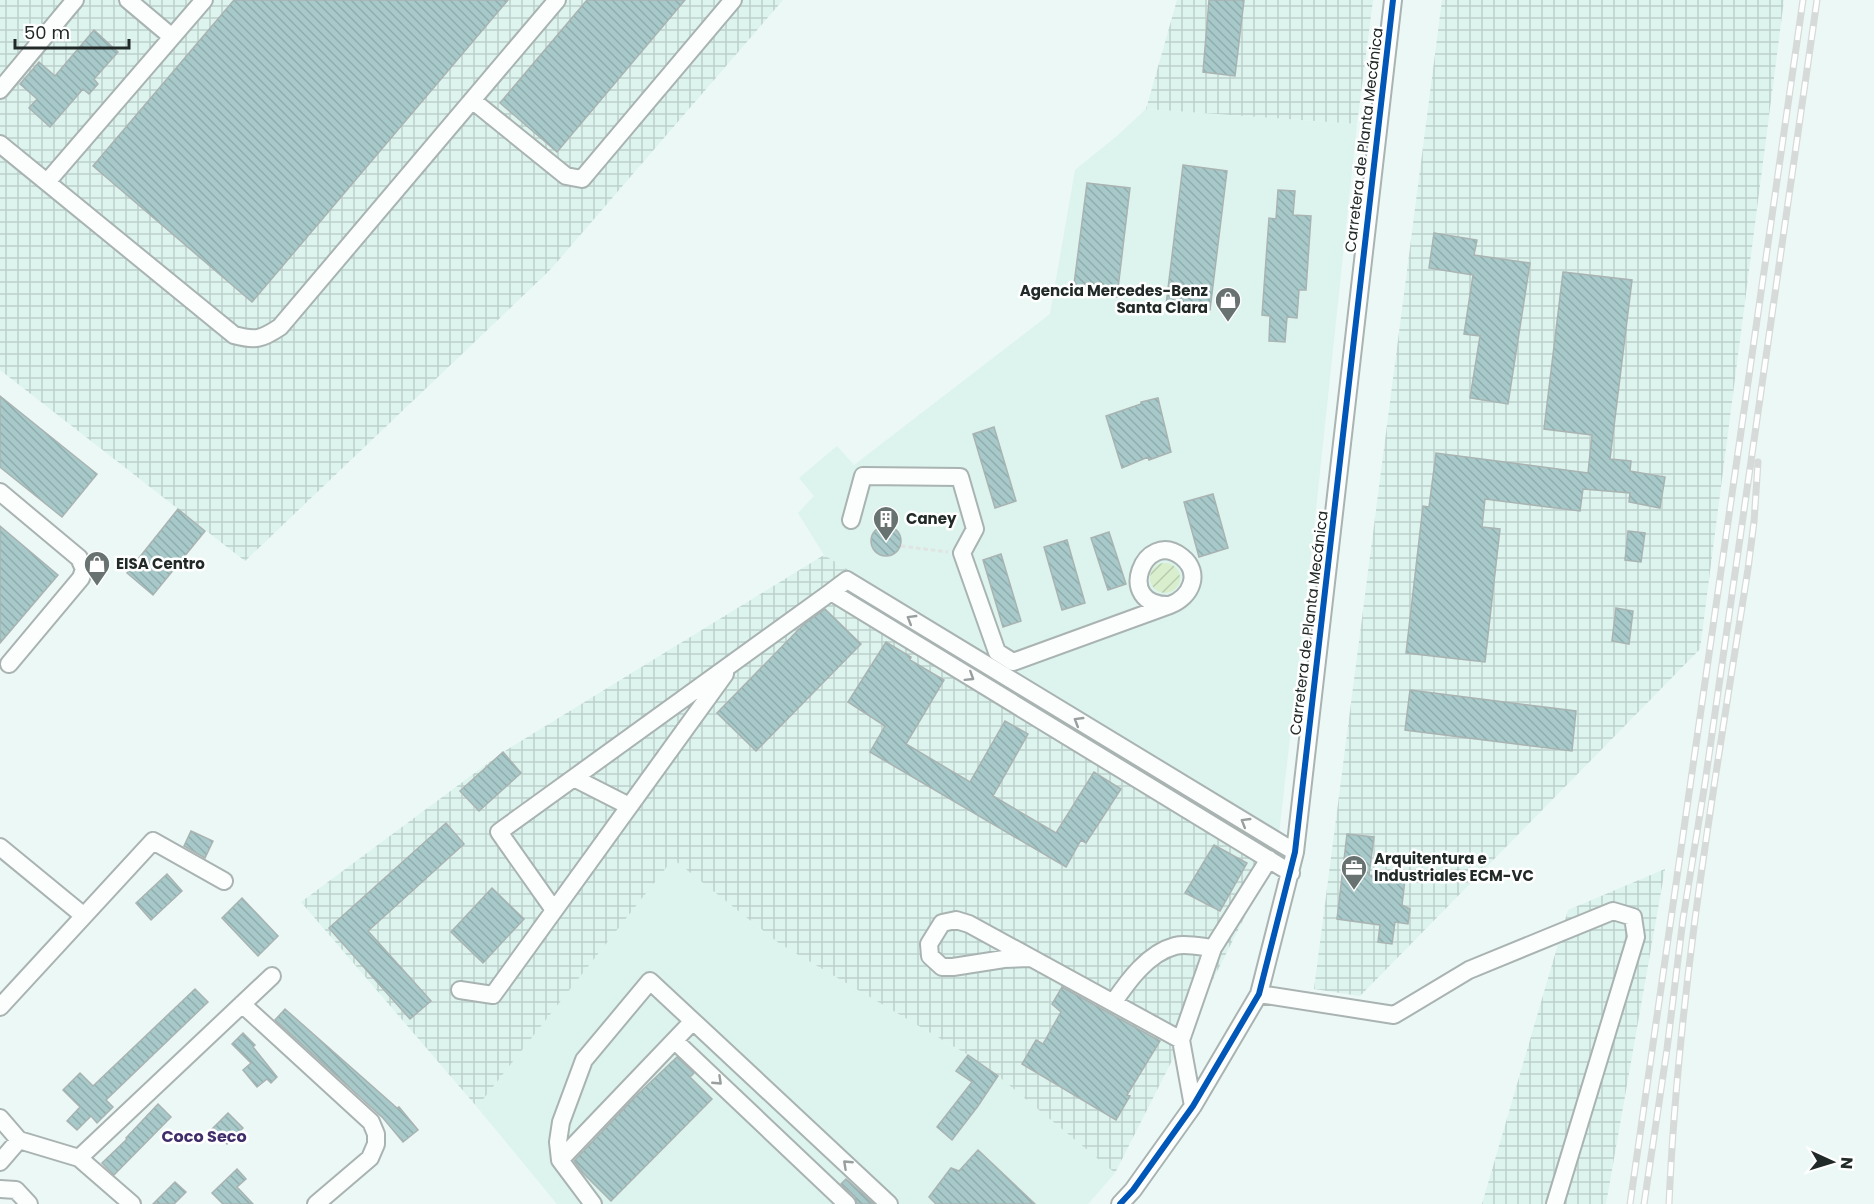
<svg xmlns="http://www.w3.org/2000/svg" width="1874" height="1204" viewBox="0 0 1874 1204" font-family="Poppins,sans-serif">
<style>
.built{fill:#dcf4ed}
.industrial{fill:url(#industrial-grid)}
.garden{fill:url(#garden-furrows)}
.building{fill:url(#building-back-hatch);stroke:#a9b3b2;stroke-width:1.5}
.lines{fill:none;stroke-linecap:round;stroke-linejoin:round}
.minor-casing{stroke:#a9b3b1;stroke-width:20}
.path{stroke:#e0e4e3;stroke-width:3;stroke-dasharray:4.5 3;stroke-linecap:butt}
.minor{stroke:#fcfefe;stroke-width:16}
.rail-casing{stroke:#d6dad9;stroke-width:7}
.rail{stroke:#fff;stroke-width:4.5;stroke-dasharray:14;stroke-linecap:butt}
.cycleway-casing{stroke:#fff;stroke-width:10}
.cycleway{stroke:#0057b8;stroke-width:6}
.oneway{stroke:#999f9e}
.labels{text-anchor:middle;stroke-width:5;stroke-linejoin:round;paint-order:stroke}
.street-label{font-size:15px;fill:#212a28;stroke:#fff}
.poi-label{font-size:15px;font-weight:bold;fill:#212a28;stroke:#fff;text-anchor:start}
.neighbourhood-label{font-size:16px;font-weight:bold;fill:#402e6a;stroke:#fff}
</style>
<defs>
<pattern id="industrial-grid" width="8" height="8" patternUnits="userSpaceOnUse" patternTransform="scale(1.5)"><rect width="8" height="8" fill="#dcf4ed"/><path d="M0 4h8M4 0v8" fill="none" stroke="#bcd1cb"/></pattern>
<pattern id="garden-furrows" width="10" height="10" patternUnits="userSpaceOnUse" patternTransform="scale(1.5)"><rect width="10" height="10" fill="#d8eecc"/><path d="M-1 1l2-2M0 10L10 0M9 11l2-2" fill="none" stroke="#b9ccaf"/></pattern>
<pattern id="building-back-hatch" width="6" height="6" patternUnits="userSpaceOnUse" patternTransform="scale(1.5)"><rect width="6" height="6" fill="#a8c9c9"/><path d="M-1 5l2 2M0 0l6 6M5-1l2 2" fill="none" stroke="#90adad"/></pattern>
</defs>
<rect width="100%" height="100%" fill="#ecf8f5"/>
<path class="built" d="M1146 109 1357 124 1314 528 1279 834 824 555 798 513 814 496 799 478 837 446 854 465 1050 314 1075 170 1117 136Z
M673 858 780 944 968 1055 998 1076 1115 1173 1088 1204H557L477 1107Z"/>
<path class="industrial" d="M0 0H783L550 270 245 561 0 370Z
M1177 0H1373L1357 124 1146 109Z
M1442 0H1784L1700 649 1360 996 1314 989Z
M824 555 1279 834 1268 871 1115 1173 998 1076 968 1055 780 944 673 859 477 1107 301 902 503 752Z
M1665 869 1606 1204H1482L1568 910Z"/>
<path class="garden" d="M1150 578a15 15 0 1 1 30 0a15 15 0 1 1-30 0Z"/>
<path class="building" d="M234 0H508L252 302 93 166Z
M587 0H685L557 152 500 103Z
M1209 0H1244L1235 76 1203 72Z
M94 30 118 52 94 79 98 84 89 94 83 89 50 127 29 108 37 99 20 84 39 62 55 76Z
M1183 165 1227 171 1210 310 1166 305Z
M1087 183 1130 188 1117 297 1073 292Z
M1278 190 1295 191 1293 215 1311 216 1306 290H1299L1297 318 1287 317 1285 342 1269 341 1270 316 1262 315 1269 218 1276 219Z
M1434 233 1477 240 1474 255 1530 263 1508 404 1470 398 1480 336 1464 334 1473 275 1429 268Z
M1563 272 1632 280 1610 459 1631 461 1630 471 1665 477 1660 508 1629 502 1630 493 1583 489 1580 511 1485 499 1482 527 1500 529 1485 662 1406 653 1423 506 1429 507 1436 453 1588 473 1592 435 1544 429Z
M0 396 97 474 62 517 0 467Z
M1158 398 1171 452 1149 460 1148 457 1122 468 1106 416 1141 404V402Z
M994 427 1016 501 995 508 973 434Z
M1213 494 1228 548 1199 557 1184 502Z
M178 509 205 531 153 595 127 573Z
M871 541a15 15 0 1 1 30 0a15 15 0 1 1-30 0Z
M0 526 58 575 0 643Z
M1628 531 1645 533 1641 562 1625 560Z
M1109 532 1126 584 1108 590 1091 538Z
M1067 540 1085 603 1062 610 1044 547Z
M1001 554 1021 621 1003 627 983 560Z
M1616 608 1633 611 1629 644 1612 641Z
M825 609 861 644 756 751 717 713 803 625Z
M886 642 911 657 910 660 944 680 906 744 970 782 1005 721 1028 734 993 796 1056 833 1094 772 1121 789 1086 843 1081 840 1066 867 870 752 885 726 848 702Z
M1410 690 1576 711 1572 751 1405 730Z
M503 752 521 773 479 811 460 791Z
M446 823 464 844 368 931 431 1001 410 1019 329 928Z
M191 831 213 841 205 858 184 846Z
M1347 834 1374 837 1369 875 1405 880 1402 905 1410 909 1408 924 1395 922 1392 944 1378 942 1380 925 1337 919Z
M1214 845 1247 863 1220 911 1185 893Z
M167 874 182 891 151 920 136 903Z
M492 888 524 919 483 963 451 932Z
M242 898 278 936 258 956 222 918Z
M1062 987 1160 1041 1127 1095 1130 1096 1116 1120 1022 1064 1036 1040 1043 1044 1061 1012 1052 1004Z
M195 989 208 1002 106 1100 113 1107 97 1123 91 1116 77 1130 67 1121 80 1107 63 1090 80 1073 93 1086Z
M285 1009 397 1108 399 1107 418 1130 403 1142 383 1118 275 1020Z
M243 1033 255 1045 253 1047 277 1077 271 1083 267 1079 257 1087 243 1070 251 1063 232 1044Z
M968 1055 998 1076 978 1106 952 1140 937 1127 972 1082 956 1071Z
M677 1057 694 1073 690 1077 712 1099 611 1201 583 1173 574 1161 634 1098Z
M158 1104 171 1117 114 1175 102 1163 127 1139 126 1138Z
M228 1113 243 1128 227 1144 212 1129Z
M978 1150 1035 1204H936L929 1197 951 1168 959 1171Z
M237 1169 246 1179 237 1187 253 1204H223L212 1193Z
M846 1179 874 1204H857L855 1197 841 1184Z
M175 1182 186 1192 174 1204H153Z"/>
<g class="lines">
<g class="minor-casing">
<path id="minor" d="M128 0 172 37
M0 90 75 0
M472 100 566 176 582 179 733 0
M0 144 234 335C256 341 262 339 280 327L557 0
M47 182 204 0
M0 492 79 558 84 569 81 578 9 664
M851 520 863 476 960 477 975 529 962 553 997 652 1013 662 1170 605C1191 597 1202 573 1182 557 1144 527 1113 607 1170 605
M574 778 629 806
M0 847 84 916
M1291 873 831 592 847 580 1295 852
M554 910 499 832 831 592
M1031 958 1004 959 953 967H942L930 956 929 944 942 923 956 920 969 924 1181 1040
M460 990 493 995 725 674
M1259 994 1394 1015 1469 970 1613 911 1633 917 1636 937 1555 1204
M1113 1003C1128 981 1148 953 1175 946 1186 943 1202 947 1213 948
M242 1004 371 1122 376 1134V1144L370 1158 316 1204
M0 1007 153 841 224 881
M693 1021 889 1204
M675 1041 847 1204
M1193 1106 1181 1040 1213 948 1269 859
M0 1118 19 1140 79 1158 132 1204
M79 1158 272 976
M560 1160 693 1021 650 981 584 1060 561 1122 558 1142 560 1160 593 1204
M0 1162 19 1140
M0 1189 16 1190 29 1204
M1120 1204 1133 1190 1193 1106 1259 994 1295 852 1393 0"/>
</g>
<path class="path" d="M901 546 948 552"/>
<use href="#minor" class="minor"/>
<g class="rail-casing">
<path id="rail" d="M1630 1204 1803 0
M1644 1204 1667 1049 1683 919 1705 783 1817 0
M1669 1204C1678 991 1715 780 1748 569L1754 522 1758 462"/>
</g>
<use href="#rail" class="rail"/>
<g class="cycleway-casing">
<path id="cycleway" d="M1120 1204 1133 1190 1193 1106 1259 994 1295 852 1393 0"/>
</g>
<use href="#cycleway" class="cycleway"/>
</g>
<defs><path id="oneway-chevron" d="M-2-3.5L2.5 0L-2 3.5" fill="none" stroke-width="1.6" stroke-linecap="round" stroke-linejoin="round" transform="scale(1.5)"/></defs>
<g class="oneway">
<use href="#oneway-chevron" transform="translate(911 619) rotate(-149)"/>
<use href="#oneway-chevron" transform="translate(970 677) rotate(32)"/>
<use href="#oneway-chevron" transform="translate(1078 721) rotate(-149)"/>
<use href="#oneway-chevron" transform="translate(1245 822) rotate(-149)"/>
<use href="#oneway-chevron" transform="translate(718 1081) rotate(43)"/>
<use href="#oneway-chevron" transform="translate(847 1164) rotate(-137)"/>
</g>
<defs>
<g id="shop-pin" transform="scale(1.35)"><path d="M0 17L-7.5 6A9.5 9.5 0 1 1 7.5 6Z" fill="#687270" stroke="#fff"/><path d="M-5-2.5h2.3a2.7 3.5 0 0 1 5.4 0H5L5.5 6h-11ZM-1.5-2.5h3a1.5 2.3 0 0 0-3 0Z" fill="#fff"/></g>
<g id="building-pin" transform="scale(1.35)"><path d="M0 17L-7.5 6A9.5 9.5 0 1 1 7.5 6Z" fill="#687270" stroke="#fff"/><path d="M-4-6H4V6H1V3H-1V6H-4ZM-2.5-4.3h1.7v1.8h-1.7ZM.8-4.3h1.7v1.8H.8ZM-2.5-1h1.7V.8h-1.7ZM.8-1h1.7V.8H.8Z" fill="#fff"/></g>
<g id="office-pin" transform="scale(1.35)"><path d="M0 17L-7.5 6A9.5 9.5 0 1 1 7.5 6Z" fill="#687270" stroke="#fff"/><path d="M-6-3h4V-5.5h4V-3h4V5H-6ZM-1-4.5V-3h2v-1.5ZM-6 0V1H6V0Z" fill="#fff"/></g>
</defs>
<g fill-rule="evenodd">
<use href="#shop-pin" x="1228" y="300"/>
<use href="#building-pin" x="886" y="519"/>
<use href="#shop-pin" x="97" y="564"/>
<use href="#office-pin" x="1354" y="868"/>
</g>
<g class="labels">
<g class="street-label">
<text transform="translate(1364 140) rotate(-83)" y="5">Carretera de Planta Mecánica</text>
<text transform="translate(1309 623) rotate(-83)" y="5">Carretera de Planta Mecánica</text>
</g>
<g class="poi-label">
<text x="1208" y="296" text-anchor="end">Agencia Mercedes-Benz<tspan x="1208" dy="17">Santa Clara</tspan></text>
<text x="906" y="524">Caney</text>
<text x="116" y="569">EISA Centro</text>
<text x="1374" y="864">Arquitentura e<tspan x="1374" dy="17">Industriales ECM-VC</tspan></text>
</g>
<g class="neighbourhood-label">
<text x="204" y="1142">Coco Seco</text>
</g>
</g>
<g transform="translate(1832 1162) rotate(94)" stroke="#ffffff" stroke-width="4.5" paint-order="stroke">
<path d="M0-4.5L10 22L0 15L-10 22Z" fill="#212a28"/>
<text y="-9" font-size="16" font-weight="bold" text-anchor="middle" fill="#212a28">N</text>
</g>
<path d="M15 39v9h114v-9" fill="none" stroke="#212a28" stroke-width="3"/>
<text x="24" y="39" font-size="18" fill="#212a28" stroke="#ffffff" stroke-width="4.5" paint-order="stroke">50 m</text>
</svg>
